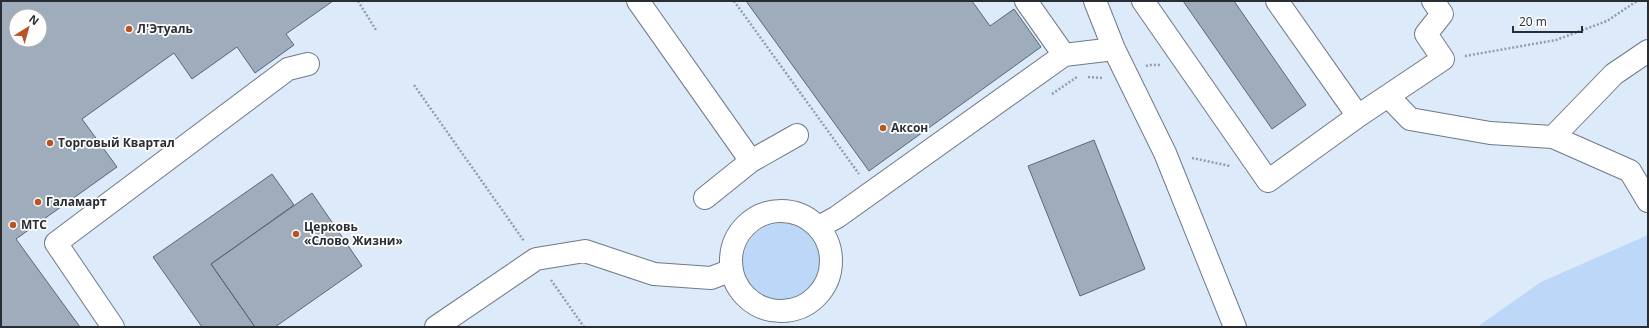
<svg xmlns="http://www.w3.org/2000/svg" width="1649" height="328" viewBox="0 0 1649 328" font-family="'Open Sans',sans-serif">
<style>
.green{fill:#bcd7f7}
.building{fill:#9facbb;stroke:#5c6775;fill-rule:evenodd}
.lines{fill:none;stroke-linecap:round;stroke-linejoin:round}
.minor-casing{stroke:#6e7a88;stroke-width:24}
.path{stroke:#949da9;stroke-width:2.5;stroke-dasharray:2 2;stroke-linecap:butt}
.minor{stroke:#fff;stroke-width:22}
.poi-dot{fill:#b95423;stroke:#fff;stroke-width:1.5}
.labels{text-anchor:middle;stroke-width:3.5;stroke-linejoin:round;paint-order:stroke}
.poi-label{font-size:12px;font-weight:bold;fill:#292e34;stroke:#fff;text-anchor:start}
</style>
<rect width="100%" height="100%" fill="#ddeafa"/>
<path class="green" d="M743 262a39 39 0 1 1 78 0a39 39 0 1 1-78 0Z
M1648 235V327H1477L1541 282Z"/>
<path class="building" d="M1 1H333L286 34 294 45 255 73 237 47 192 79 174 53 82 119 117 167 16 239 80 327H1ZM16 16H40V40H16Z
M746 1H972L990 26 1014 9 1041 47 869 171Z
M1183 1H1234L1306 105 1272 129Z
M1094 140 1145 269 1080 296 1028 166Z
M272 174 294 205 211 264 255 327H202L153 257Z
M312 193 362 266 275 327H255L211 264Z"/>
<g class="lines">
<g class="minor-casing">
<path id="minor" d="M638 1 751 161 797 135
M1026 1 1064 55
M1095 1 1114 49 1165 153 1235 327
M1143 1 1268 181 1358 116 1277 1
M1648 51 1614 74 1553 137 1630 171 1648 201
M1388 96 1410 119 1490 133 1553 137
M1358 116 1443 59 1426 34 1442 14 1433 1
M705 198 751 161
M731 261a50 50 0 1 1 100 0a50 50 0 1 1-100 0Z
M819 227 837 217 1064 55 1114 49
M113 327 56 243 288 69 308 64
M436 327 536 259 585 251 654 274 711 278 732 270"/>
</g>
<path class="path" d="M358 1 376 30
M734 1 859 174
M1465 56 1556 40 1607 21 1637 1
M1146 66 1150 65H1161
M1088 77 1103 78
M414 85 524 241
M1052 94 1077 77
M1192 158 1230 166
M551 280 584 327"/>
<use href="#minor" class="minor"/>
</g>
<g class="poi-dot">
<circle cx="129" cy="29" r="4"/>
<circle cx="883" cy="128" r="4"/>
<circle cx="50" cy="143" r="4"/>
<circle cx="38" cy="202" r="4"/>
<circle cx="13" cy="225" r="4"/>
<circle cx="296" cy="234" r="4"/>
</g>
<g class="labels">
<g class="poi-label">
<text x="137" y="33">Л'Этуаль</text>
<text x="891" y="132">Аксон</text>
<text x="58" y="147">Торговый Квартал</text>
<text x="46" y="206">Галамарт</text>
<text x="21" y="229">МТС</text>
<text x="304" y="231">Церковь<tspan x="304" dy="14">«Слово Жизни»</tspan></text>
</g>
</g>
<rect width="1649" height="328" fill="none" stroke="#292e34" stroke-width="4"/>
<g transform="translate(28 28) rotate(37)"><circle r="19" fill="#ffffff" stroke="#a9abae"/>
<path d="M0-3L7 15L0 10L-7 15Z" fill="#b95423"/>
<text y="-6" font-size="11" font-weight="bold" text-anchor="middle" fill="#292e34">N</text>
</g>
<path d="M1513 26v6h69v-6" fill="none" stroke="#292e34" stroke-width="2"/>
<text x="1519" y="26" font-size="12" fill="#292e34" stroke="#ffffff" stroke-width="3" paint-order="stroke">20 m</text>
</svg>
